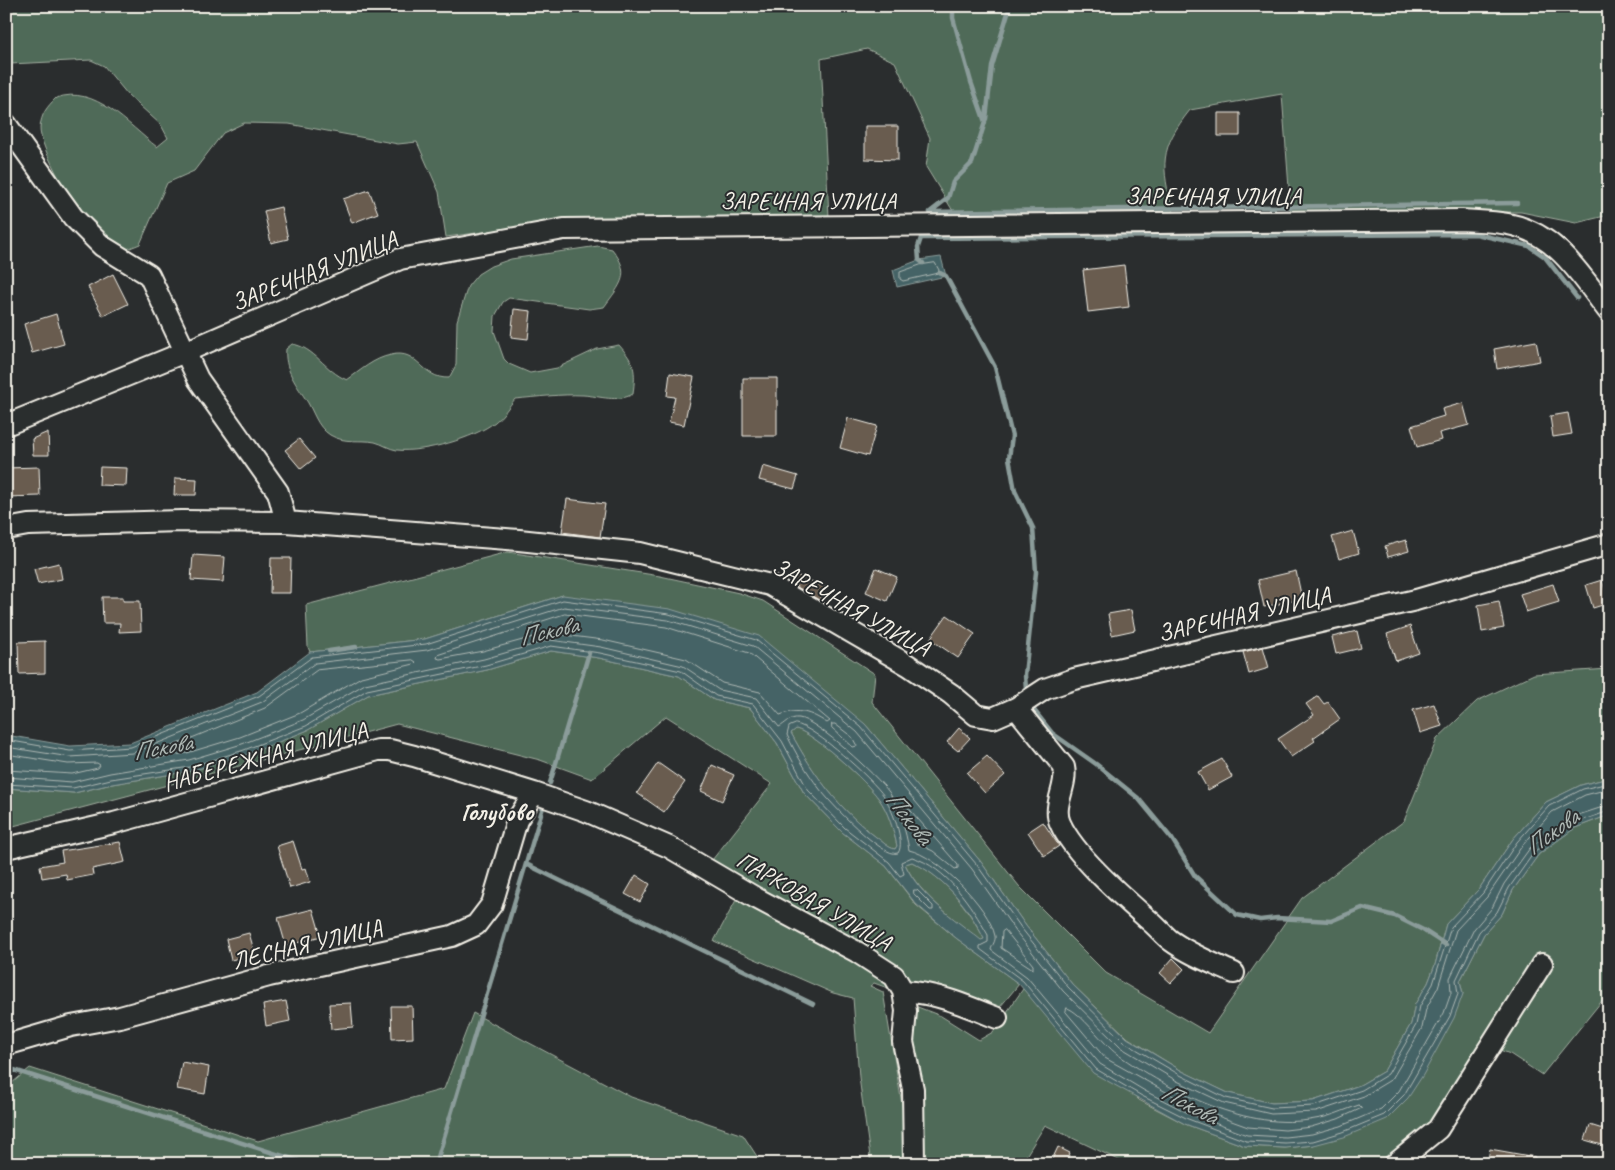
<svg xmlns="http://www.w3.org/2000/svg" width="1615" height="1170" viewBox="0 0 1615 1170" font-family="Caveat,sans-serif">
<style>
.green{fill:#4f6a59;stroke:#a2aea0}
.water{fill:#456366;stroke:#8b9c9a;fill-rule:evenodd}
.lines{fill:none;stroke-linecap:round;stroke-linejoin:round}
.shore{stroke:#aeb8b4;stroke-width:1}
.stream{stroke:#8b9c9a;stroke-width:4.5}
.building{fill:#695c50;stroke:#f4f1e8}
.minor-casing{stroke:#f4f1e8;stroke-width:24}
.minor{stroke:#2a2d2e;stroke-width:20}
.labels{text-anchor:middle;stroke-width:4;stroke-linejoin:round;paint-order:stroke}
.street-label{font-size:24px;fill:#f4f1e8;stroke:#2a2d2e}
.water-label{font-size:25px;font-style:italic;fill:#aeb8b4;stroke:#2a2d2e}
.quarter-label{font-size:26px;font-weight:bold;fill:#f4f1e8;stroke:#2a2d2e}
</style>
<rect width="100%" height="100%" fill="#2a2d2e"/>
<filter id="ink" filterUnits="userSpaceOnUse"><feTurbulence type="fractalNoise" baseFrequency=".02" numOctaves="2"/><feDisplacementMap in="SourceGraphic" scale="10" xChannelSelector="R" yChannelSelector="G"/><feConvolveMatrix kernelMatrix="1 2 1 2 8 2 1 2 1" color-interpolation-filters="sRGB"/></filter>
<g filter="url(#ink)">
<path class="green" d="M6 6H1609V215L1576 223 1521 212 1376 211 1291 215 1282 94 1190 110C1159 149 1161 165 1173 212L953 211 926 167 930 138 895 62 867 49 821 59 829 217 575 220 446 237 439 192 417 142 398 144 289 124 244 123 223 133 194 171 167 183 140 244 120 252C110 244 96 235 87 225 75 209 39 147 40 128 41 114 47 107 56 98 95 84 128 125 157 147L168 138 161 125 128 95 104 66 91 60 10 64 6 66Z
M598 246 612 249C632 274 621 284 604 307L589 309 509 298 503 302 495 316 494 331 504 359 509 364 530 373 557 368 597 349 619 345C635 363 636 370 633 394 617 403 600 396 583 395 561 394 537 397 515 399 509 406 503 416 495 422 475 438 423 453 397 450 389 449 383 444 375 442 360 439 345 444 330 435 316 426 314 411 305 398 295 383 284 368 286 349L292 344C314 347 325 371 347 380 360 371 374 358 391 355 419 348 421 379 449 378L456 365 457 321 468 286 478 274 491 266 511 259Z
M508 552 660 576 739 593 763 601 875 674 872 702 1019 886 1106 973 1208 1033 1302 898 1404 821 1437 739 1477 701 1534 674 1609 669V778L1581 785 1546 802 1513 839 1479 889 1446 924 1435 965 1428 983 1415 1004 1411 1024 1384 1071 1360 1085 1313 1101 1272 1103 1228 1093 1182 1071 1128 1038 1072 984 1026 926 981 862 865 724 563 595 425 639 310 652 308 647 306 605Z
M551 651 599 658 679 676 714 700 750 708 777 743 804 793 842 832 886 866 916 905 956 938 1019 984 986 1024 874 983 870 986 883 992 906 1128 905 1164H871L859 1077 853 998 833 993 714 941 742 889 705 869 772 784 666 716 592 779 540 760 397 724 6 828V788L74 793 112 784 191 771 246 755 308 730 368 695 487 670Z
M796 729C814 733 868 783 879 799 888 811 894 831 897 846L895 849C888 848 882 841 876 837 839 809 813 774 791 733Z
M1609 815V992L1542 1075 1510 1054 1485 1044 1431 1125 1376 1164H1127L1045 1125 1021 1164H917L909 1032 915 1006 941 1016 979 1040 993 1032 1023 989 1139 1100 1185 1124 1245 1146 1285 1148 1314 1145 1463 994 1460 981 1484 934 1502 914 1513 890 1539 854 1575 828Z
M912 862C946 878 966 906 984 938L981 941C955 919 920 896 905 864Z
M473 1013 631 1097 743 1135 762 1164H6V1088L30 1068 258 1141 444 1089Z"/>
<path class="water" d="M941 257 946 276 897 287 893 270 919 260Z
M563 595 670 609 759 636 865 724 981 862 1026 926 1072 984 1127 1038 1182 1071 1228 1093 1272 1103 1313 1101 1360 1085 1384 1071 1411 1024 1415 1004 1428 983 1435 965 1446 924 1479 889 1513 839 1546 802 1581 785 1609 778V815L1575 828 1539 854 1513 890 1502 914 1484 934 1460 981 1463 994 1454 1018 1423 1075 1408 1098 1387 1119 1344 1137 1314 1145 1285 1148 1245 1146 1185 1124 1093 1073 1019 984 956 938 916 904 886 866 842 832 804 793 777 743 750 708 714 700 679 676 599 658 551 651 487 670 368 695 308 730 246 755 191 771 112 784 74 793 6 788V735L70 746 130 743 257 692 310 652 425 639ZM796 729C814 733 868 783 879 799 888 811 894 831 897 846L895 849C888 848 882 841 876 837 839 809 813 774 791 733ZM912 862C944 877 969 907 984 939L981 940C955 919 919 896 905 864Z"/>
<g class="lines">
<path class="shore" d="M935 263 939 270 938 273 903 281 900 279V272L920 265Z
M565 614 666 627 749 653 830 721 827 723C810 712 799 708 780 715L760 692 722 683 686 659 603 640 548 633 483 651 440 659 437 658 438 655Z
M413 660 416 662 414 664 361 677 300 713 240 737 187 753 156 758 153 756 155 753 265 708 317 670Z
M796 724C815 727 872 779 884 796 891 807 906 842 898 853 883 859 829 802 819 788 806 771 796 754 787 735L789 727Z
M832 724H835L852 737 857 746 853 747 832 728Z
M6 740 70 751 131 747 259 696 312 657 426 644 563 600 669 614 756 640 861 727 977 865 1022 929 1068 987 1124 1042 1180 1075 1226 1098 1272 1108 1314 1106 1362 1090 1388 1074 1416 1025 1420 1006 1433 984 1451 927 1483 893 1517 842 1549 806 1583 789 1609 783
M6 747 70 757 133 753 262 702 315 663 427 650 564 607 668 620 753 646 857 732 972 869 1017 933 1063 991 1120 1047 1177 1081 1224 1103 1271 1114 1316 1112 1364 1096 1392 1079 1422 1028 1426 1009 1438 987 1456 930 1487 897 1522 846 1552 812 1585 795 1609 789
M6 754 68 764 97 763 100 765 98 768 72 774 6 770
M6 777 72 782 110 773 189 760 242 744 303 720 365 684 484 659 550 640 601 647 683 666 719 690 756 698 779 727C786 724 789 717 799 718 817 720 877 776 889 792 899 808 906 831 909 850 937 856 989 906 995 936 996 941 992 945 991 950L1027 977 1100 1064 1145 1091 1190 1114 1247 1135 1285 1137 1312 1134 1341 1126 1381 1109 1399 1091 1444 1013 1451 993 1450 978 1474 929 1492 908 1504 884 1530 848 1569 818 1609 805
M6 784 73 788 111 779 190 767 244 750 306 726 367 690 486 665 551 646 600 653 681 671 716 696 753 704 782 741 808 790 845 828 889 862 900 876 904 874 901 862 912 857C947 868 971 905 988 935V942L980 946V949L1023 981 1096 1069 1142 1096 1188 1119 1246 1141 1285 1143 1313 1141 1343 1132 1384 1115 1404 1095 1450 1016 1458 994 1456 980 1479 932 1497 912 1509 888 1535 851 1572 824 1609 811
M905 804 958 865V868L955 869 933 851 916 843 904 807Z
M914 890H917L933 906V910H930L914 894Z
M1005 930 1033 965V969L1001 948 1002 932Z
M1067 1008C1080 1011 1104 1045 1117 1054 1171 1092 1248 1132 1315 1119 1330 1117 1344 1110 1359 1105L1362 1108 1338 1119 1311 1127 1285 1130 1248 1127 1193 1107 1105 1058 1066 1012Z"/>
<path class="stream" d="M986 119 992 66 1010 6
M930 212 1517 203
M930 212 948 198 953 182 972 163 985 122 971 82 953 18V6
M923 263 919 260 918 247 921 238 1476 234 1529 246 1545 257 1577 298
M940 273 946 276 995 367 1012 436 1009 458 1015 491 1033 528 1036 572 1025 675 1026 689
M329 651 356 647
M1033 709 1052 733 1096 764 1138 798 1172 839 1195 876 1237 915 1260 920 1277 918 1331 921 1362 908 1395 916 1423 930 1446 945
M550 783 589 653
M526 864 813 1004
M6 1078 14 1070 308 1164
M436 1164 543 807"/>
</g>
<path class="building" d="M1218 113H1240V136H1218Z
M865 126H898V160L865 159Z
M369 190 378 213 352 223 343 199Z
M281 207 288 239 271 243 264 211Z
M1124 265 1129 307 1088 312 1083 270Z
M113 274 128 304 103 316 88 287Z
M514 309 531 311 528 339 511 337Z
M56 314 64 344 32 353 24 324Z
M1536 341 1540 361 1497 369 1494 349Z
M670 373 694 377 684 425 669 422 675 397 667 396Z
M743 378H777V436H743Z
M1463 403 1469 425 1439 433 1441 440 1417 447 1411 426 1444 416 1442 409Z
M1568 413 1572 434 1553 437 1550 416Z
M848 418 877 426 868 456 840 448Z
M48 432 49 455H33L32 439Z
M299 439 315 458 301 469 285 450Z
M763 466 798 476 794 489 759 480Z
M39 467 40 496 6 497V468Z
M100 467 127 468 126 486 99 485Z
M175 478 197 479 196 495H174Z
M567 499 605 504 600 537 562 532Z
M1353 531 1359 553 1339 559 1332 537Z
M1406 540 1409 551 1388 557 1385 546Z
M193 555 225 557 223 582 191 580Z
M271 558H291L290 593H270Z
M59 563 62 579 38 584 34 569Z
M876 568 897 577 887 601 866 592Z
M1296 571 1302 599 1264 607 1258 580Z
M796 575 826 587 820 601 792 584Z
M1602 580 1609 603 1593 608 1586 585Z
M1553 584 1559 602 1526 612 1520 594Z
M102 597H123V601H140L141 631 119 632 120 623H103Z
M1499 601 1504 628 1482 632 1478 605Z
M1131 610 1135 630 1112 635 1108 614Z
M947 615 975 634 958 658 930 639Z
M1410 626 1419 653 1396 661 1387 634Z
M1357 631 1361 648 1336 654 1332 637Z
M45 641V673L19 674 18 642Z
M1263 647 1269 668 1249 674 1243 652Z
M1318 696 1324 704 1328 702 1340 719 1313 738 1315 741 1291 757 1278 739 1314 715 1306 704Z
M1434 704 1442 726 1420 733 1413 710Z
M959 728 970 738 958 751 947 742Z
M987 756 1005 775 985 793 967 773Z
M1222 759 1232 777 1208 790 1198 772Z
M658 763 685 782 664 812 637 793Z
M712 765 734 775 722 801 701 791Z
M1043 822 1059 846 1044 856 1028 832Z
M293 841 302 869 306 868 310 882 290 888 277 846Z
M120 842 125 862 92 869 93 875 67 880 66 874 42 878 40 866 63 862 61 851Z
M636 875 650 884 640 902 625 894Z
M313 909 321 936 286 946 278 918Z
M249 933 255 954 231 960 226 939Z
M1173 958 1184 969 1171 983 1160 973Z
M286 1001 290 1021 266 1026 263 1005Z
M351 1003 353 1027 331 1029 329 1004Z
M391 1006H412L413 1038 392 1039Z
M182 1062 209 1067 205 1094 177 1089Z
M1590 1125 1609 1131V1147L1585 1140Z
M1058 1147 1070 1153 1065 1164H1050Z
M1490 1149 1535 1157V1164H1487Z"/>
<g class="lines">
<g class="minor-casing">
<path id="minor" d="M6 124 73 217 102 246 149 275 198 379 278 492 286 522
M6 425 185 352 400 259 564 229 1462 220C1477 221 1493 221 1508 224 1557 233 1581 276 1609 312
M6 529 28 525 182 521 286 522 519 540 640 553 770 585 908 665 951 694 976 715 993 718 1016 708 1045 689 1074 679 1416 600 1609 544
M1016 708 1064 767C1068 786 1052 805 1060 823 1074 855 1124 898 1150 921 1157 927 1163 934 1170 940 1189 954 1212 963 1234 973
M6 848 114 823 378 750H390L414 756 534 793 586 811 669 847 756 898 857 952 894 976 903 991 906 1011 903 1042 913 1089 914 1164
M903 991C937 993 965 1005 997 1018
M6 1045 71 1026 120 1017 269 976 452 936 476 925 492 904 517 820 534 793
M1395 1164 1438 1129 1542 964"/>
</g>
<use href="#minor" class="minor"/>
</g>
</g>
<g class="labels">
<g class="street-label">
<text x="1213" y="204">ЗАРЕЧНАЯ УЛИЦА</text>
<text x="808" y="209">ЗАРЕЧНАЯ УЛИЦА</text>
<text transform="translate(314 271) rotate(-22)" y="8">ЗАРЕЧНАЯ УЛИЦА</text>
<text transform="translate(851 607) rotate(29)" y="8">ЗАРЕЧНАЯ УЛИЦА</text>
<text transform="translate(1244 614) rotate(-13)" y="8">ЗАРЕЧНАЯ УЛИЦА</text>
<text transform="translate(265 756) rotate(-15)" y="8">НАБЕРЕЖНАЯ УЛИЦА</text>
<text transform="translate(814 901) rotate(30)" y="8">ПАРКОВАЯ УЛИЦА</text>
<text transform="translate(307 944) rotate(-13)" y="8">ЛЕСНАЯ УЛИЦА</text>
</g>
<g class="water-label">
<text transform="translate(548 630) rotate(-13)" y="9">Пскова</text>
<text transform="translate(162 746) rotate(-10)" y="9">Пскова</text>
<text transform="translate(910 817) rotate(52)" y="9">Пскова</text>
<text transform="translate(1551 831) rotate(-36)" y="9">Пскова</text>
<text transform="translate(1190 1103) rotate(28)" y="9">Пскова</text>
</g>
<g class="quarter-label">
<text x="497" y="820">Голубово</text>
</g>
</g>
<rect width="1615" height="1170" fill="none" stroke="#2a2d2e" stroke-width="25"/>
<rect x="12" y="12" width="1590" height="1145" fill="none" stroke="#f4f1e8" stroke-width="2" filter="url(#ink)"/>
</svg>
